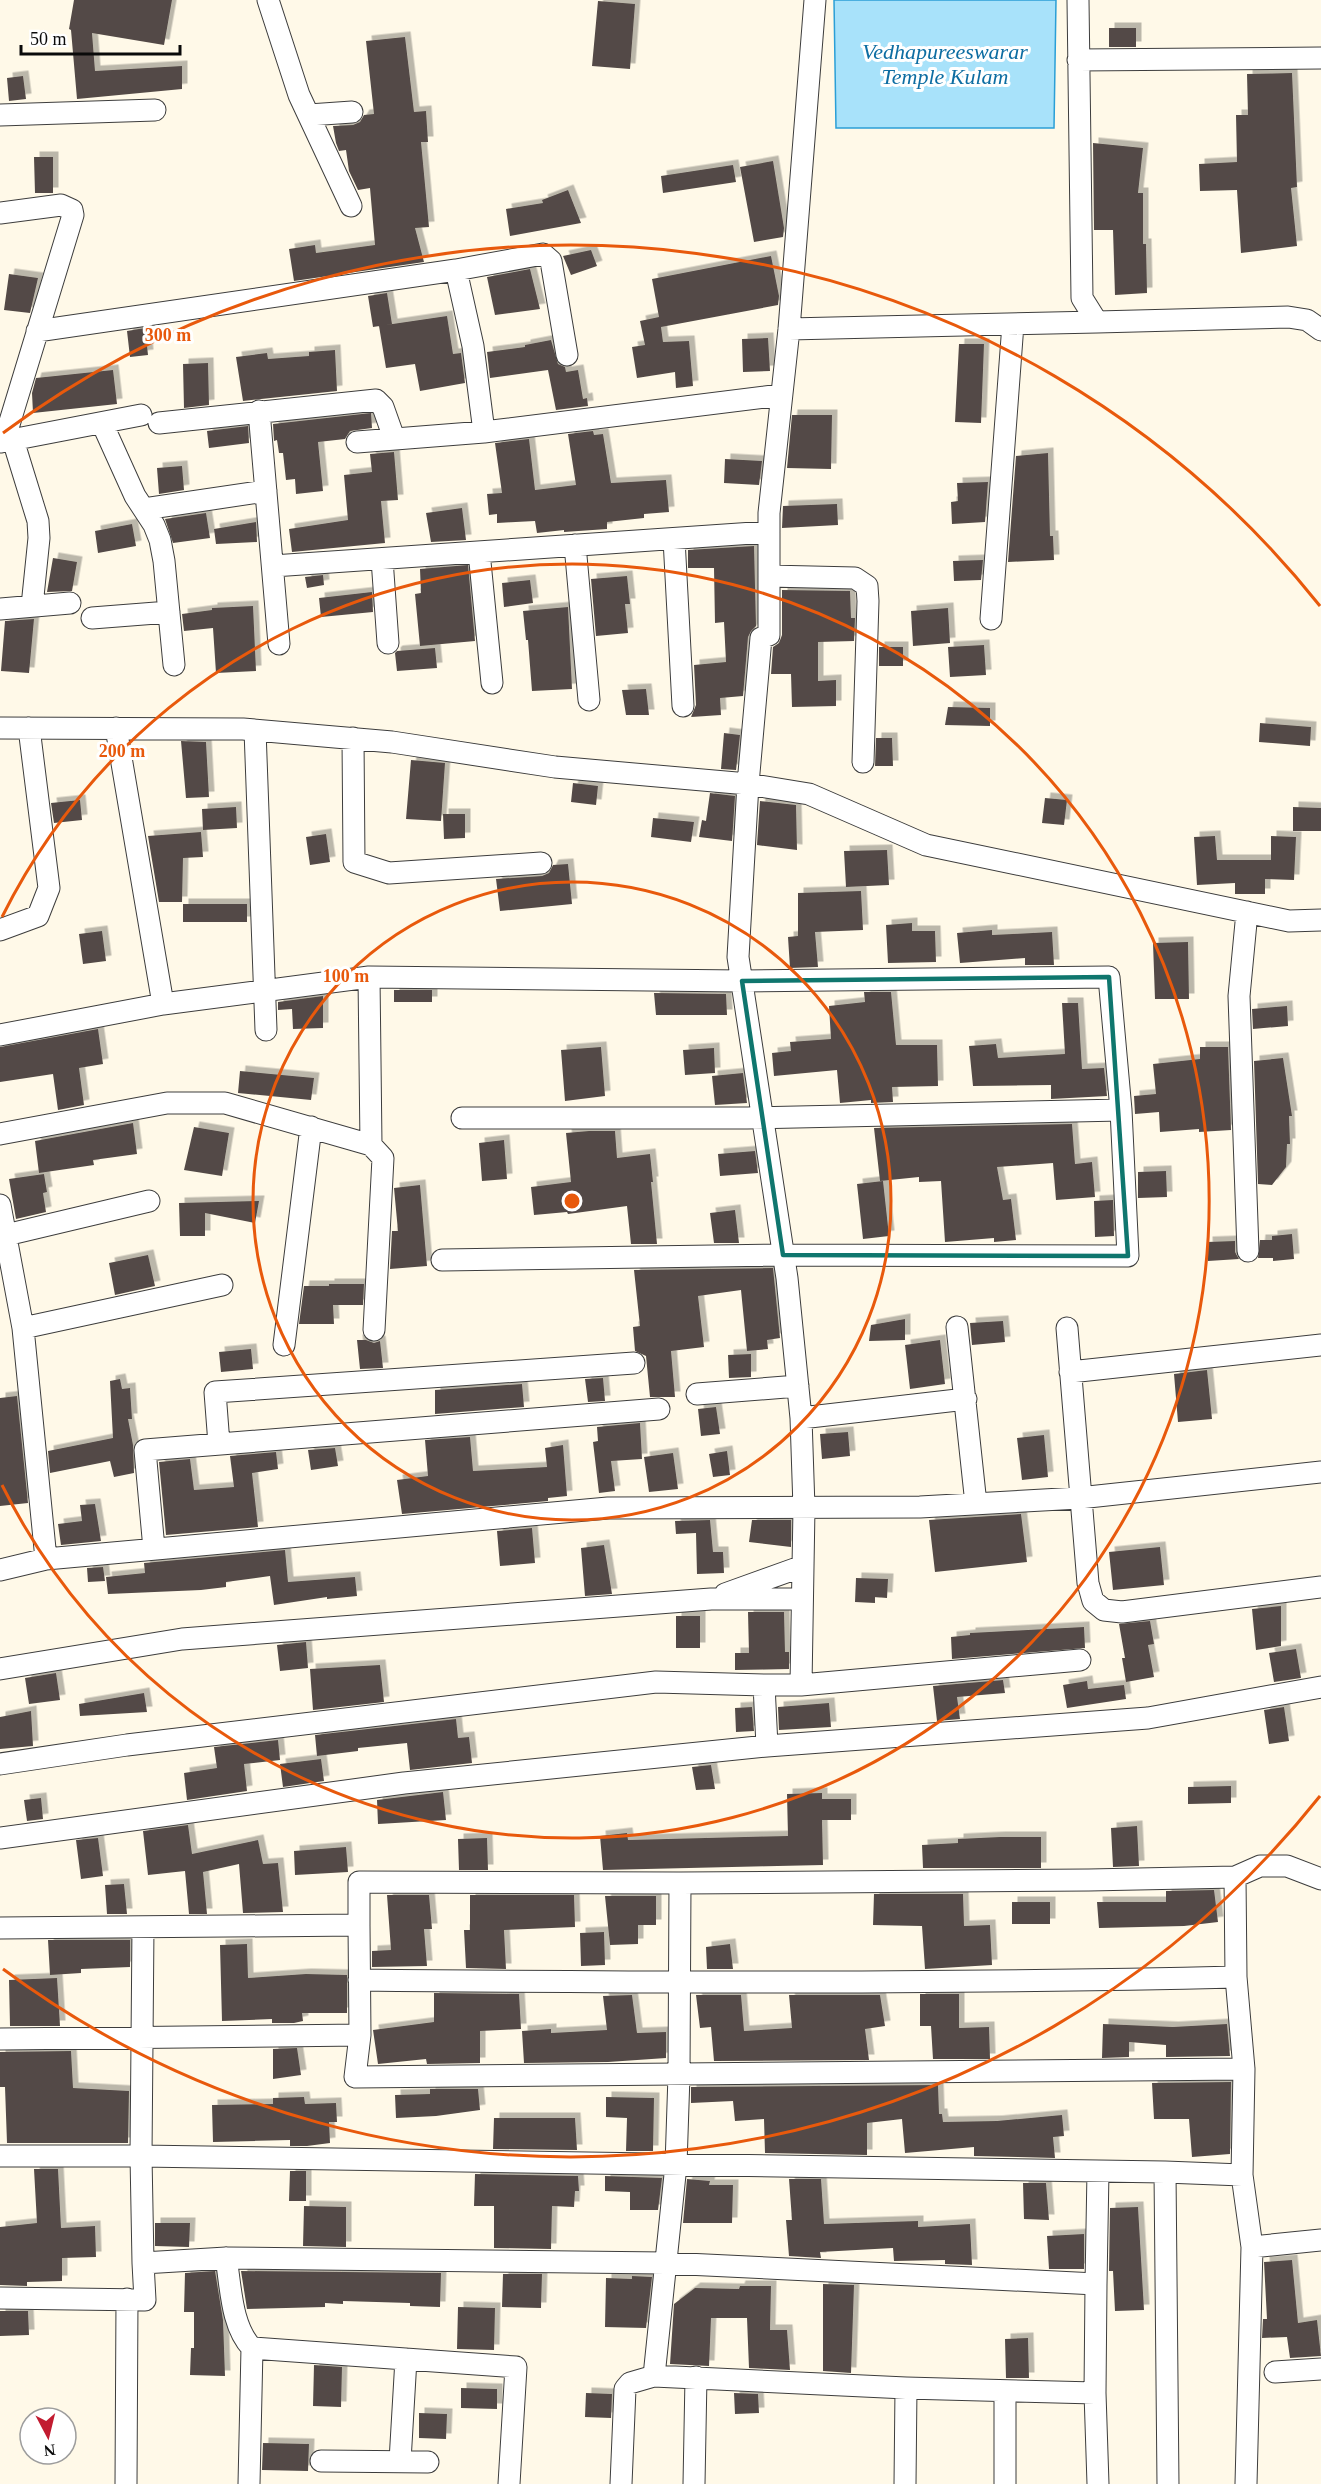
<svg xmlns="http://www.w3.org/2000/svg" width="1321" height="2484" viewBox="0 0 1321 2484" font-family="Georgia,serif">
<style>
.water{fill:#a8e2fa;stroke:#2b9fd6;stroke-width:1.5}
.building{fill:#534a46;filter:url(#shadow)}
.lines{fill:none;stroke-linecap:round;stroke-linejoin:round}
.minor-casing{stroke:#3d3d3d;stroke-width:23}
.minor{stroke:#fff;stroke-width:21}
.marked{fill:none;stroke:#0f766e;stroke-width:4.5;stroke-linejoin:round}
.ring{fill:none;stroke:#e8590c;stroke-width:3}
.labels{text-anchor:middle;stroke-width:6;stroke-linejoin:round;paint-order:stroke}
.water-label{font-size:22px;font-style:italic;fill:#0d6da2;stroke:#fff}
.centre{fill:#e8590c;stroke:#fff;stroke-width:3}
.ring-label{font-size:18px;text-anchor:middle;font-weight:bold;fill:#e8590c;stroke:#fff;stroke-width:6;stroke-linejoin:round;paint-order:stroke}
</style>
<defs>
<filter id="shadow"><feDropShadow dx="5.5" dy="-5.5" stdDeviation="0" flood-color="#0004"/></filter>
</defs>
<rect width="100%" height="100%" fill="#fff9e8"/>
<path class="water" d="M834 0H1056L1054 128H836Z"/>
<path class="building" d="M74 0H172L164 45 92 33 95 71 182 66V89L77 99 71 30 69 29Z
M598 1 635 4 630 69 592 66Z
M1109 28H1136V47H1109Z
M405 37 414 112 426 111 428 142H421L429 227 415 228 424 262 294 281 289 249 315 245 316 253 375 245 370 188 358 190 349 171 346 150 339 151 336 143 333 126 353 125 360 122 364 115 374 114 366 41Z
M1292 73 1297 187 1291 188 1297 246 1241 253 1237 190 1200 191 1199 164 1237 162 1236 115H1248L1247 74Z
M23 76 26 99 9 101 7 78Z
M1093 143 1143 148 1138 193H1143V244H1146L1147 293 1115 295 1113 230H1094Z
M34 157H53V193H35Z
M773 161 784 228 783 237 754 242 740 167Z
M733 165 736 182 663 193 661 176Z
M568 190 581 223 510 236 506 209 543 203 542 200Z
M591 250 597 266 571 275 563 256Z
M771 256 779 296 778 305 661 327 663 342 689 341 693 386 676 388 675 372 637 378 632 347 645 345 640 321 659 317 652 279Z
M530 269 540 309 495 315 487 277Z
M9 274 38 278 30 313 4 310Z
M387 293 392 324 373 327 368 296Z
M447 316 453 354 461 353 465 383 420 391 415 364 386 368 379 326Z
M145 328 148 355 130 357 127 331Z
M768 338 770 371 743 372 742 339Z
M551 340 558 364 565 367 566 372 578 370 583 399 587 398 588 406 556 410 548 370 490 378 487 352 525 347V345Z
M959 344H984L981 423 955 422Z
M335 350 337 391 243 401 236 357 267 353 268 359 309 356V352Z
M208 363 209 405 184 408 183 364Z
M113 370 117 404 33 413 32 393 36 378Z
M371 413 372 428 350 431 345 439 318 442 323 491 296 494 295 479 286 480 283 453H279L277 440 274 441 273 424Z
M792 415H832L831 469 787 468Z
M248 426 249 443 209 448 207 431Z
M593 431 594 435 603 434 611 483 666 480 669 512 644 514V518L607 522V529L564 532V530L537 533 535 521 497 523V514L489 515 487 494 502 493 495 443 529 439 535 490 576 485 568 434Z
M394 452 398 500 381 501 385 543 292 552 289 529 348 520 344 475 372 472 370 454Z
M1048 453 1050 536H1053L1054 560 1008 562 1016 456Z
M725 459 762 461 759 485 724 483Z
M182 466 184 490 159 494 157 468Z
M988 482 985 522 952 524 951 502 958 501 957 483Z
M837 504 838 525 782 528 783 506Z
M462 508 466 540 431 542 426 513Z
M206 513 210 538 173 543 165 519Z
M256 522 257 542 216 544 214 529Z
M132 524 136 546 98 553 95 531Z
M754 546 756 626 751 631 748 637 743 696 720 698 721 715 691 717 696 705 694 665 726 662 724 622 715 623 714 568H688V550Z
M53 558 77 562 72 591 47 592Z
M983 560 981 580 954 581 953 561Z
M468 565 475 641 420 646 415 594 421 593 420 569Z
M323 575 324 585 307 588 305 577Z
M627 576 630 604H625L628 633 596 636 591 579Z
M530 580 533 603 504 607 502 583Z
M782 590 850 591 851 618H855L854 641 818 642V681L836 680V706L792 707 791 674H771L773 647 779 643 782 635Z
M372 592 373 612 321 617 319 598Z
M253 606 256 671 216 673 213 628 184 631 182 614 212 610V608Z
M568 607 572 689 532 691 528 640H526L523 611Z
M948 608 950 643 913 646 911 611Z
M34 619 29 673 1 671 5 621Z
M984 645 986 675 950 677 948 647Z
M879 647H903V666H879Z
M435 648 437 668 397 671 395 653 397 651Z
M646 689 649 715H626L622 690Z
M948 707 990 708V726L945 725Z
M1260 723 1311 727 1310 746 1259 742Z
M724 733 740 735 736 770 721 769Z
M876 738H892L893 766H875Z
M181 741 206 742 209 797 186 798Z
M411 760 445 763 441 821 406 819Z
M573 783 598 786 596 805 571 802Z
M710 793 735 796 732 841 699 837 702 820 706 821Z
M1045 798 1067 800 1064 825 1042 823Z
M80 800 82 820 54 823 51 803Z
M760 801 796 805 797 850 757 845Z
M236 807 237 828 203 830 202 809Z
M1293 807 1321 808V831H1293Z
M443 814H465V838L444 839Z
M653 818 694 822 691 842 651 837Z
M201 832 203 857 183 858 182 902H159L148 836Z
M326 834 330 862 310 865 306 837Z
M1215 836 1217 860H1271V836L1296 837 1294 880 1265 879V894H1235V883L1197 885 1194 837Z
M887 850 889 885 846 887 844 851Z
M568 864 572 904 500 911 496 879 542 876 549 873 553 865Z
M861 891 863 930 815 932 818 967 790 968 788 937 798 936V893Z
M183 904H247V922H183Z
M912 923V931H935L936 962 888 963 886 925Z
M992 930V935L1052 932 1054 965H1025V958L960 963 957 933Z
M102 931 106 961 83 964 79 934Z
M1188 942 1189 999H1155L1153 943Z
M394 990H432V1002H394Z
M864 992H891L896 1045H937L938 1086 892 1087 893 1102 871 1103V1100L840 1103 837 1070 774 1076 772 1053 791 1051 790 1042 831 1039 829 1006 865 1002Z
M654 993 726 994 727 1015H656Z
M323 996V1028L293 1029 292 1009 278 1010V1002Z
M1062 1003H1078L1082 1069 1104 1068 1107 1096 1051 1099V1085L973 1086 969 1046 996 1044 998 1058 1065 1054Z
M1287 1006 1288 1026 1253 1029 1252 1009Z
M98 1029 103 1064 79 1068 84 1105 58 1110 53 1074 0 1082V1047Z
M601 1047 605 1096 565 1101 561 1050Z
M1200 1047H1228L1231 1130 1199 1132V1129L1160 1132 1159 1112 1135 1114 1134 1096 1156 1094 1153 1064 1200 1059Z
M714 1048 715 1073 685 1075 683 1050Z
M1283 1058 1292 1116H1289L1290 1144H1287L1286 1167 1272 1185 1258 1184 1254 1061Z
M240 1071 314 1078 311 1100 238 1093Z
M743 1073 747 1103 715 1105 712 1076Z
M133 1123 137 1154 93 1160 94 1165 39 1173 35 1141Z
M1072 1124 1075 1164 1092 1162 1095 1197 1056 1200 1053 1163 997 1167 1003 1200 1011 1199 1016 1240 994 1242V1238L945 1242 941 1181 919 1182V1177L880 1181 874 1128Z
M194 1127 229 1133 222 1176 184 1170Z
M589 1131H615L617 1158 650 1154 653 1182H651L657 1244H631L627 1206 568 1214 567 1212 534 1215 531 1187 571 1182 566 1133Z
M504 1140 507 1179 482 1181 479 1143Z
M755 1151 758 1173 720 1176 718 1154Z
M1166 1171 1167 1197 1138 1198V1172Z
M44 1174 47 1192 43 1193 46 1212 16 1219 9 1179Z
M883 1181 889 1236 863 1239 857 1184Z
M420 1185 427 1266 390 1269 392 1231H398L394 1188Z
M1113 1200 1114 1236 1095 1237 1094 1201Z
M259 1201 255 1223 205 1213V1236H180L179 1203Z
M735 1210 739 1243H714L710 1213Z
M1292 1234 1294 1259 1273 1261V1258H1258L1260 1240H1272V1236Z
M1235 1241V1252L1239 1259 1208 1261 1207 1242Z
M148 1255 155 1286 115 1295 109 1263Z
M773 1268 780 1338 767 1340 768 1349 747 1351 741 1290 698 1296 704 1347 671 1351 675 1397H650L646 1356 635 1351 633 1327 640 1326 634 1270Z
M329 1284H364L363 1305H333L334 1324H299L304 1286H329Z
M905 1319V1340L869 1341 871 1325Z
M1003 1321 1005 1342 972 1345 970 1323Z
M357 1340H366L374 1343 380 1341 383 1368 360 1369Z
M940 1340 945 1384 910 1389 905 1345Z
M251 1349 253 1369 221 1372 219 1352Z
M751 1354V1377L729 1378 728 1355Z
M1207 1370 1212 1419 1178 1422 1174 1374Z
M603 1378 605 1401 588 1402 585 1379Z
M120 1379 122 1389 130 1388 132 1419H128L133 1445 134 1473 114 1477 110 1461 50 1473 48 1451 113 1438 110 1381Z
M522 1384 524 1407 435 1414V1390Z
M17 1396 28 1503 0 1506V1398Z
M716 1407 720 1434 701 1436 698 1409Z
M640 1423 642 1459 611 1461 615 1491 599 1493 593 1442 598 1441 597 1427Z
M848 1432 850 1456 822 1459 820 1434Z
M1044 1435 1048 1477 1022 1480 1017 1438Z
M470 1437 473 1471 547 1467 545 1448 563 1445 567 1496 548 1498V1501L402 1514 397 1480 428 1476 425 1440Z
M335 1448 338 1466 311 1470 308 1450Z
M727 1451 730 1475 713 1477 709 1454Z
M276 1452 278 1469 252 1473 258 1527 166 1535 159 1462 190 1459 194 1490 234 1487 230 1456Z
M673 1453 678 1489 649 1492 644 1457Z
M95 1504 101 1541 61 1545 58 1524 82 1521 80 1505Z
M1021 1514 1027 1562 935 1572 929 1520Z
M710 1520 713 1552H723L724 1573 697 1574 696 1533 676 1534 675 1521Z
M752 1520H791V1547L749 1542Z
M532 1528 535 1563 500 1566 497 1531Z
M604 1545 612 1594 585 1596 581 1548Z
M1160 1547 1164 1585 1113 1590 1109 1552Z
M285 1550 288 1582 355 1577 357 1596 327 1599V1597L274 1605 270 1576 226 1582V1587L201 1590 108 1594 106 1577 145 1573 144 1563Z
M103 1567 105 1581 88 1582 87 1568Z
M856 1578 888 1579 887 1598 875 1597V1603L855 1602Z
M1281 1606V1646L1256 1650 1252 1609Z
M748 1612H784L785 1652H789V1669L735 1670V1653H749Z
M676 1616H700V1648H676Z
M1150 1621 1154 1644 1148 1645 1154 1677 1126 1682 1122 1658H1125L1119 1624Z
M1084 1627 1085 1648 952 1659 951 1637 970 1635V1633Z
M306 1642 308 1668 280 1671 277 1645Z
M1296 1649 1301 1678 1274 1682 1269 1653Z
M380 1665 384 1702 313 1710 310 1669Z
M56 1673 60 1700 29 1704 25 1678Z
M1003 1680 1005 1693 957 1697 960 1719 937 1721 933 1686Z
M1087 1681 1088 1689 1124 1685 1126 1699 1067 1708 1063 1685Z
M144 1693 147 1712 80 1716 79 1704Z
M829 1703 831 1727 779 1730 778 1707Z
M752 1707 754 1731 736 1732 735 1708Z
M1284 1707 1289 1741 1269 1744 1264 1710Z
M31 1711 33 1746 0 1749V1717Z
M456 1719 458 1738 469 1737 472 1763 410 1770 407 1743 358 1748V1751L317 1756 315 1735Z
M278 1740 280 1760 244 1764 247 1791 187 1800 184 1773 217 1768 214 1747Z
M321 1759 324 1781 283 1787 280 1764Z
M711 1765 715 1789 696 1790 692 1767Z
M1231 1786V1803L1188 1804V1787Z
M443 1792 446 1820 378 1824 377 1800Z
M822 1793V1799H851V1820H822L823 1865 603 1870 600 1836 627 1833 628 1840 788 1836 787 1794Z
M41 1798 43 1819 27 1821 24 1800Z
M188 1825 192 1854 258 1840 263 1864 278 1863 283 1912 243 1913 239 1864 203 1872 207 1914H189L185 1871 148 1875 143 1831Z
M1137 1826 1139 1866 1113 1867 1111 1828Z
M1000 1837H1041V1868H923L922 1845 958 1843V1839Z
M98 1838 103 1876 81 1879 76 1840Z
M487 1838 488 1870H459L458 1839Z
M346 1847 348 1872 295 1875 294 1851Z
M124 1884 127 1914H107L105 1885Z
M1214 1890 1218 1922 1184 1926 1099 1928 1097 1902H1166V1891Z
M874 1894H963L964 1926 990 1925 992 1965 925 1969 922 1926 873 1925Z
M387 1895H429L432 1929H424L427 1966 372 1967V1951L391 1950Z
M470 1895H574L575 1927 504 1930 506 1969 466 1968 464 1930H470Z
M605 1896H656V1925H638V1944L610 1945Z
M1012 1902H1050V1924H1012Z
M604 1932 605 1965 581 1966 580 1933Z
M48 1940H130V1967L81 1969V1973L50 1975Z
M247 1944 248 1978 306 1974 347 1975V2013H302L303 2021 294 2023H272V2019L222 2021 220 1945Z
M730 1944 733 1969H707L706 1947Z
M57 1978 60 2026H10L9 1980Z
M434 1993 519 1994 521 2029 480 2031V2063L427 2064 426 2059 378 2064 373 2030 434 2022Z
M920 1994H959V2028L989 2027 990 2059H933L931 2026H920Z
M632 1995 637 2033 666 2032V2058L608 2062 524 2063 522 2031 551 2029V2033L607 2030 603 1996Z
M696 1995H741L744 2031 792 2028 789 1995H880L885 2026 865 2029 869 2060 714 2061 711 2027 700 2028Z
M1103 2024 1173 2027 1227 2024 1230 2056 1166 2057V2045L1129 2042V2057L1102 2058Z
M297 2048 301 2075 273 2079V2049Z
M71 2051 73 2088 129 2091 128 2143H7L5 2087H0V2052Z
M1231 2082 1230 2154 1192 2157 1189 2119H1154L1152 2083Z
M938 2085 939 2114H942L943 2122 997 2121 1062 2115 1064 2136 1053 2137 1055 2158 974 2156V2147L905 2153 902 2119 867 2123V2155L765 2153 764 2119 735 2121 733 2101 691 2103V2087Z
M430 2089H478L480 2110 436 2116 396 2118 395 2095 430 2094Z
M304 2097 305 2104 336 2103 337 2122H329L330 2143 307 2146H290V2140L213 2142 212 2105 273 2104V2098Z
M606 2097 654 2098 653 2151H626L627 2118 606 2117Z
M494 2118H575L577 2150 493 2149Z
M34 2169H58L61 2228 95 2226 96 2257 62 2258V2281L27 2282V2286L0 2285V2227L37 2223Z
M290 2171H306V2201H289Z
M475 2174 578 2176 579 2191H575L574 2207 552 2206 551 2249 494 2248V2206H474Z
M605 2176 662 2178 658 2210H630V2192L605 2191Z
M687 2179 710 2181 709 2185H733L732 2223H683Z
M789 2179H821L824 2224 918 2221V2227L970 2224 972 2265 945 2264V2260L894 2261 893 2248 820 2252 821 2258 789 2256 786 2220H792Z
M1023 2183H1046L1049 2220 1024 2219Z
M304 2206 346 2207V2247L303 2246Z
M1138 2207 1144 2310 1115 2311 1113 2271H1109L1110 2208Z
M155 2223H190L189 2247 155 2246Z
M1084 2234V2269H1049L1047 2236Z
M1292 2260 1298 2323 1317 2320 1321 2356 1290 2358 1287 2337 1262 2338 1263 2319H1267L1264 2262Z
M215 2271 223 2320 225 2376 190 2375 191 2348H194V2312H184L185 2273Z
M241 2271 441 2273 440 2307 410 2306V2303L343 2301V2304L325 2303V2307L247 2309Z
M503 2274H542L541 2308 502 2307Z
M632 2276 652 2277 646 2328 605 2327 606 2278 632 2279Z
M823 2284 854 2285 851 2373 823 2371Z
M740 2286H771L770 2330H787L790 2370 749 2368 747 2318H711L709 2366 670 2364 674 2304 695 2288 739 2289Z
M458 2307 495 2308 494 2350 457 2349Z
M0 2311H28L29 2335 0 2336Z
M1028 2338 1029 2378H1006L1005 2339Z
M314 2365 342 2367 341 2407 313 2406Z
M461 2388 497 2389V2409L461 2408Z
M586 2393 612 2394 611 2418 585 2417Z
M734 2393 758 2394 759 2413 735 2414Z
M419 2413 447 2414 446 2439 419 2438Z
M263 2443 309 2444 308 2471 262 2470Z"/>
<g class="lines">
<g class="minor-casing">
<path id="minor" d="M268 0 299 95 351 206
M1078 0 1082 298 1097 322 1288 317 1307 320 1321 330
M1078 60 1321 58
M0 115 155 110
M309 115 352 112
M0 213 61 205 72 210 73 215 4 441
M456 270 473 346 484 432
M789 329 1097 322
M37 331 456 270 543 254 551 261 567 355
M259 411 279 644
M102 423 135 496 154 525 160 540 164 561 174 665
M159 423 376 400 383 407 394 438
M13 440 38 521 39 538 32 606
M1 442 141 415
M357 442 484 432 781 395
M144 509 266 491
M674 539 683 706
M575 545 589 700
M479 552 492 683
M382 559 388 643
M273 566 769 532
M769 576 855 578 867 586 868 601 863 762
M0 609 70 603
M92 618 169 612
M991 619 1013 324
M0 728 243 729 392 742 555 767 748 784 809 794 926 845 1289 921 1321 920
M255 730 266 1030
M353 738 354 862 389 873 541 863
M1247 912 1239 996 1248 1251
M0 930 38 916 49 888 29 728
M369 977 371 1145 383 1158 374 1330
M163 1004 369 977 742 981 1109 977 1121 1110 1128 1256 783 1255 442 1260
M0 1035 163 1004 116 728
M462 1118H747L1121 1110
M0 1134 167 1103H225L371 1145
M0 1205 23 1328 222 1285
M6 1235 149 1201
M957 1327 976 1504
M23 1328 46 1559
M1067 1328 1088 1583 1093 1601 1104 1610 1122 1612 1321 1587
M284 1345 311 1127
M1070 1372 1321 1345
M697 1394 798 1386
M801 1418 966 1399
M219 1444 215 1392 634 1363
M154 1549 145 1450 659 1409
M0 1570 46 1559 608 1508 920 1507 1079 1498 1321 1472
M725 1594 803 1566
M0 1669 182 1639 711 1599H802
M801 1685 804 1508 801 1418 787 1278 738 957 748 784 761 638 769 635V513L789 329 815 0
M767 1746 764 1685H801L1080 1660
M0 1764 127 1745 656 1682 764 1685
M0 1838 404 1783 767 1746 1148 1718 1321 1687
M1235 1877 1236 1977 1244 2069 1242 2175
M680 1883 1089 1880 1235 1877 1260 1866H1287L1321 1879
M359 1925V1882L680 1883 679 2075 676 2165 654 2376 906 2388 1095 2393
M0 1928 359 1925 360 2035 0 2039
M359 1980C651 1983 944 1984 1236 1977
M360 2035 355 2077 1244 2069
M0 2156H141L143 1927
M1165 2172 1242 2175 1252 2247 1321 2240
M226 2258C231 2287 231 2326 252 2348L516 2367 509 2484
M143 2263 141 2156 1165 2172 1168 2484
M1096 2284 1098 2171
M0 2298 145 2300 143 2263 226 2258 665 2263 1096 2284 1095 2393 1098 2484
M1275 2372 1321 2369
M1005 2391V2484
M321 2461 428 2462
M400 2461 406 2359
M126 2484 127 2299
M249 2484 252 2348
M621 2484 625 2389 630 2383 654 2376
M694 2484 696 2377
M905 2484 906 2388
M1246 2484 1252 2247"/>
</g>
<use href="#minor" class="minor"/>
</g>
<path class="marked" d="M1109 977 1128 1256 783 1255 742 981Z"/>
<g class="ring">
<circle cx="572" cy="1201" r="319"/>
<path d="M2 917A637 637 0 1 1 2 1485"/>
<path d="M1320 1796A956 956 0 0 1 3 1969M3 433A956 956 0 0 1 1320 606"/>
</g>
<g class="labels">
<g class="water-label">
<text x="945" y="59">Vedhapureeswarar<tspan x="945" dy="25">Temple Kulam</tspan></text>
</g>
</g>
<circle cx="572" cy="1201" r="9" class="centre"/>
<g class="ring-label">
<text x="168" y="341">300 m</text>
<text x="122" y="757">200 m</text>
<text x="346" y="982">100 m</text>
</g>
<g transform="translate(48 2436) rotate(173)"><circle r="28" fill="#ffffff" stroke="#9d9d9d" stroke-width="1.5"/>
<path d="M0-4.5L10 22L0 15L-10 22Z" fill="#c21b30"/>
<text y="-9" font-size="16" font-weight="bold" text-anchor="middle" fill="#0a0a0a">N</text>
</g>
<path d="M21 45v9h159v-9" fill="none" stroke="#0a0a0a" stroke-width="3"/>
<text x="30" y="45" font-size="18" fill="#0a0a0a" stroke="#ffffff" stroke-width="4.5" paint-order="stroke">50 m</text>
</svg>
